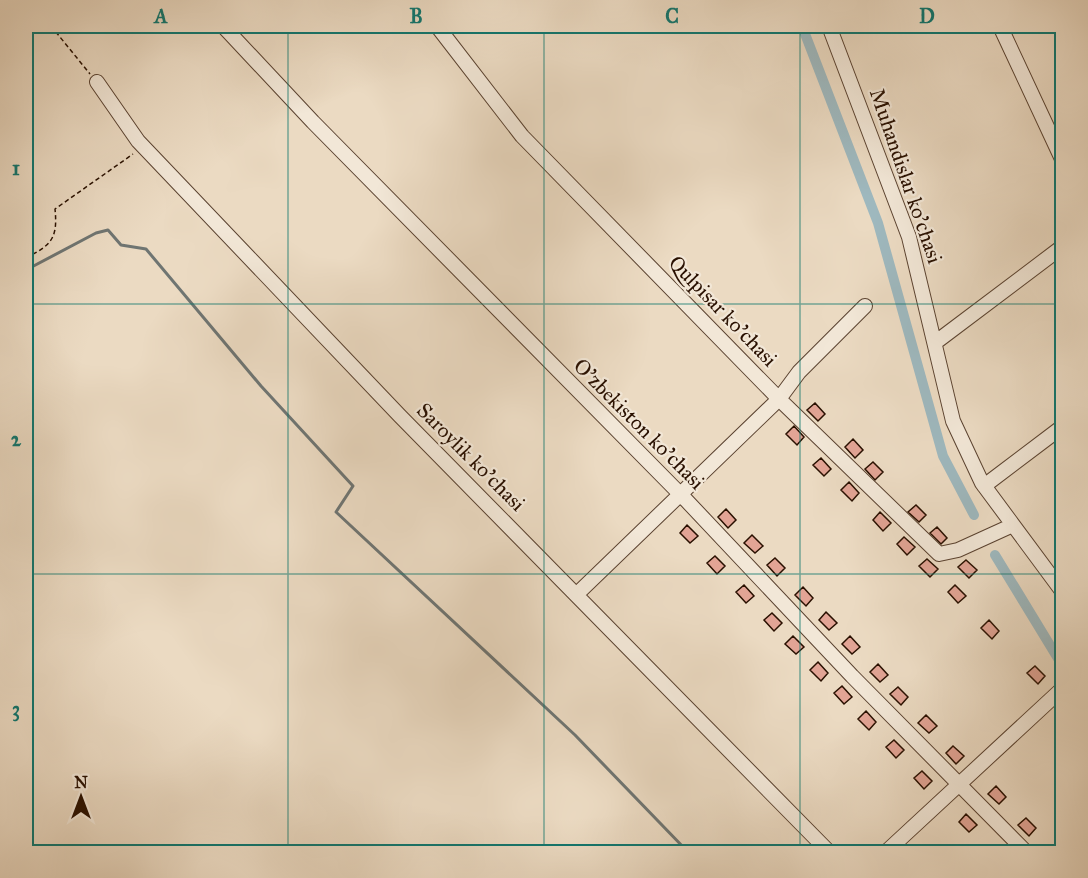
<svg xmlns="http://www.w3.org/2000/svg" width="1088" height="878" viewBox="0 0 1088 878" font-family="'IM FELL Great Primer',serif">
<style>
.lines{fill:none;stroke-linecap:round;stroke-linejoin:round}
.stream{stroke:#6f7572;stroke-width:3}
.canal{stroke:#9eb8be;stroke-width:10}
.building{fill:#e2a495;stroke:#291000;stroke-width:1.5}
.minor-casing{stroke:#5a4230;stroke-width:16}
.path{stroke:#291000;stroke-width:1.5;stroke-dasharray:4.5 3;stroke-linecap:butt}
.minor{stroke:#f2e7d7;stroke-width:14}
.grid{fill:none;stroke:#0f766e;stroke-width:1.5;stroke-opacity:0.55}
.labels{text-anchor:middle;stroke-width:4.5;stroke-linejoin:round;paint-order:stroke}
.street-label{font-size:21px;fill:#291000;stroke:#f2e7d7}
.neatline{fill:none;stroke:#0f766e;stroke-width:2}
.grid-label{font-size:20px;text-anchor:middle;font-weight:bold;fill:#0f766e}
</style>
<rect width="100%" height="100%" fill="#ebdac2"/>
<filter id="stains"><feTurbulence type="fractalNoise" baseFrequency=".00333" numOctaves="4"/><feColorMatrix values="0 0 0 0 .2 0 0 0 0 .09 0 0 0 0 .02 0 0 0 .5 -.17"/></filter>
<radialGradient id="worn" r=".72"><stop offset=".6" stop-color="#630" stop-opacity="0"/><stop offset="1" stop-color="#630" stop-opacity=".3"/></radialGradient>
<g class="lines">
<path class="stream" d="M26 270 96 233 108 230 121 245 146 249 261 386 353 486 336 512 575 735 688 852"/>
<path class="canal" d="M802 26 878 223 943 456 974 515
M995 555 1062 665"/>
</g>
<path class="building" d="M815 403 825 414 818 421 807 410Z
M794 426 804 437 797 445 786 434Z
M853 439 863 450 855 458 845 447Z
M821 458 831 469 824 476 813 465Z
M873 462 883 472 875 480 865 469Z
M849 482 859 493 852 501 841 490Z
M916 505 926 515 919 522 908 512Z
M726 509 736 520 728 528 718 517Z
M880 512 891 523 883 531 873 520Z
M687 525 698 536 690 543 680 533Z
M937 527 947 538 941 544 930 533Z
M752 535 763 546 755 553 744 543Z
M904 537 915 547 907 555 897 544Z
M715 556 725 566 717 574 707 563Z
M775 558 785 568 777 576 767 565Z
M927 559 938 569 930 577 919 566Z
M966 560 977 570 969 578 958 567Z
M744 585 754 596 746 603 736 592Z
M955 585 966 596 958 603 948 592Z
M803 587 813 598 806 606 795 595Z
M826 612 837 623 829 630 819 620Z
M772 613 782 623 774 631 764 620Z
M989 620 999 631 992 639 981 628Z
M793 636 804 647 796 654 785 644Z
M850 636 860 647 852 654 842 644Z
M818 662 828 673 821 681 810 670Z
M878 664 888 675 880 682 870 672Z
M1035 666 1045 676 1038 684 1027 673Z
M842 686 852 697 844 704 834 693Z
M898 687 908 697 901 705 890 694Z
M866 711 876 722 869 730 858 719Z
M926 715 937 726 929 733 918 723Z
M894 740 904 750 896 758 886 747Z
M953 746 964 756 956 764 946 753Z
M922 771 932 781 924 789 914 778Z
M996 786 1006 797 999 804 988 794Z
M966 814 977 825 969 832 959 822Z
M1026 818 1036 828 1029 836 1018 825Z"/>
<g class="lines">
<g class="minor-casing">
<path id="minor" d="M223 26 313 122 686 500 852 676 1026 852
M437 26 522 136 779 399 939 554 958 550 1013 525
M829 26 909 237 953 421 982 483 1062 591
M1000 26 1062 159
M97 82 138 141 400 416 829 852
M936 342 1062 247
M984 486 1062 427
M577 594 779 399 799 372 865 306
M886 852 1062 689"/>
</g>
<path class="path" d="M51 26 90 74
M26 258C51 245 58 239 55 209L133 154"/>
<use href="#minor" class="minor"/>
</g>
<path class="grid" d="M288 26V852M544 26V852M800 26V852M26 304H1062M26 574H1062"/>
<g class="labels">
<g class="street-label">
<text transform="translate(906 176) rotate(71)" y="7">Muhandislar ko'chasi</text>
<text transform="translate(723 311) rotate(46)" y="7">Qulpisar ko'chasi</text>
<text transform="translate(639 424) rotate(45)" y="7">O'zbekiston ko'chasi</text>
<text transform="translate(471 457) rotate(45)" y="7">Saroylik ko'chasi</text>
</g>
</g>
<rect width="1088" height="878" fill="none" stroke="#ebdac2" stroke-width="66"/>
<g transform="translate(81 797)" stroke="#f2e7d7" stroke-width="4.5" paint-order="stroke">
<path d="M0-4.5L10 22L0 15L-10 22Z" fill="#291000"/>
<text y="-9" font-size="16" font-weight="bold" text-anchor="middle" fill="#291000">N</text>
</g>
<rect x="33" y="33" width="1022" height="812" class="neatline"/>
<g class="grid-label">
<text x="161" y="23">A</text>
<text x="416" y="23">B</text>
<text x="672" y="23">C</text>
<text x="927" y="23">D</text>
<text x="16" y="175">1</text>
<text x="16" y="446">2</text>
<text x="16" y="716">3</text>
</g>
<rect width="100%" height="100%" filter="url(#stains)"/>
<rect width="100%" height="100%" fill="url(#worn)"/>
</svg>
